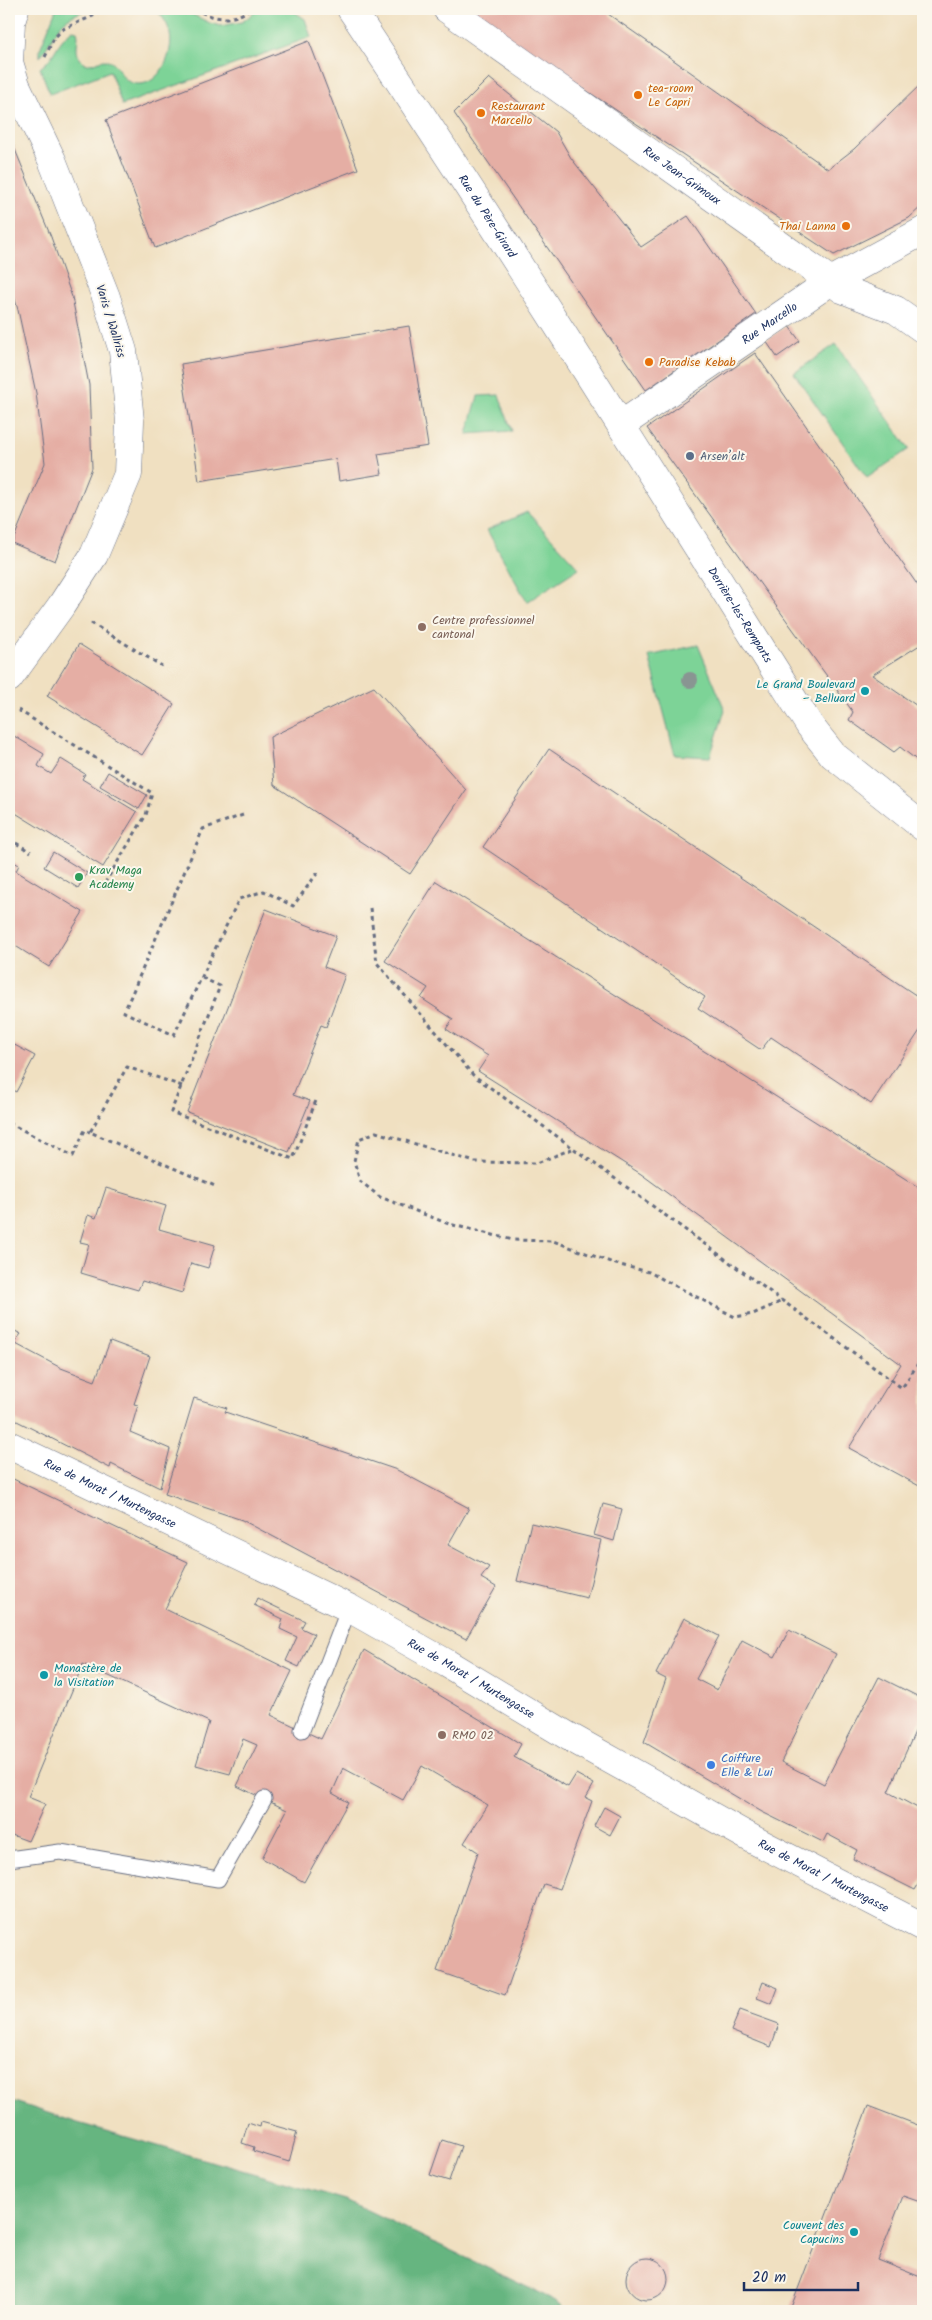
<svg xmlns="http://www.w3.org/2000/svg" width="932" height="2320" viewBox="0 0 932 2320" font-family="Kalam,sans-serif">
<style>
.green{fill:#7dd397;stroke:#4c817a}
.forest{fill:#66b580;stroke:#40726f}
.building{fill:#e5aea4}
.lines{fill:none;stroke-linecap:round;stroke-linejoin:round}
.lane-casing{stroke:#666d81;stroke-width:17}
.street-casing{stroke:#666d81;stroke-width:29}
.secondary-casing{stroke:#666d81;stroke-width:29}
.path{stroke:#666d81;stroke-width:3;stroke-dasharray:4 4;stroke-linecap:butt}
.lane{stroke:#fff;stroke-width:15}
.street{stroke:#fff;stroke-width:28}
.secondary{stroke:#fff;stroke-width:28}
.tree{fill:#899592}
.food-dot{fill:#e8710a;stroke:#fbf7ec;stroke-width:2}
.service-dot{fill:#5c6f8a;stroke:#fbf7ec;stroke-width:2}
.education-dot{fill:#8d6e63;stroke:#fbf7ec;stroke-width:2}
.culture-dot{fill:#0f9aa8;stroke:#fbf7ec;stroke-width:2}
.leisure-dot{fill:#2e9e5b;stroke:#fbf7ec;stroke-width:2}
.shop-dot{fill:#3f7fe0;stroke:#fbf7ec;stroke-width:2}
.labels{text-anchor:middle;stroke-width:4;stroke-linejoin:round;paint-order:stroke}
.food-label{font-size:12px;fill:#c56008;stroke:#fbf7ec;text-anchor:start}
.street-label{font-size:12px;fill:#1b2f5e;stroke:#fbf7ec}
.service-label{font-size:12px;fill:#4e5e75;stroke:#fbf7ec;text-anchor:start}
.education-label{font-size:12px;fill:#785e54;stroke:#fbf7ec;text-anchor:start}
.culture-label{font-size:12px;fill:#0d838f;stroke:#fbf7ec;text-anchor:end}
.leisure-label{font-size:12px;fill:#27864d;stroke:#fbf7ec;text-anchor:start}
.shop-label{font-size:12px;fill:#366cbe;stroke:#fbf7ec;text-anchor:start}
</style>
<rect width="100%" height="100%" fill="#fbf7ec"/>
<filter id="ink" filterUnits="userSpaceOnUse"><feTurbulence type="fractalNoise" baseFrequency=".02" numOctaves="2"/><feDisplacementMap in="SourceGraphic" scale="10" xChannelSelector="R" yChannelSelector="G"/><feConvolveMatrix kernelMatrix="1 2 1 2 8 2 1 2 1" color-interpolation-filters="sRGB"/></filter>
<filter id="wash" filterUnits="userSpaceOnUse"><feTurbulence type="fractalNoise" baseFrequency=".0096" numOctaves="4" result="noise"/><feDisplacementMap in="SourceGraphic" scale="20" xChannelSelector="R" yChannelSelector="G"/><feGaussianBlur stdDeviation="1.12" result="paint"/><feColorMatrix in="noise" values="0 0 0 0 0 0 0 0 0 0 0 0 0 0 0 0 0 1.4 0 .05"/><feComposite in="paint" operator="in"/></filter>
<g filter="url(#wash)">
<rect width="100%" height="100%" fill="#f0e0c1"/>
<path class="green" d="M56 9H92C55 18 59 32 40 57V49Z
M155 9H181L210 23 220 26 242 22 259 9H290L305 19 311 37 122 105 110 71 50 94 40 68C56 57 56 41 73 30L77 31C80 39 74 48 79 57 88 73 98 56 109 61 122 66 119 83 138 84 160 85 174 53 170 34 168 23 162 16 155 9Z
M836 344 909 449 867 478 794 373Z
M499 395 512 431 467 434 478 396Z
M527 512 579 568 527 602 487 530Z
M698 645 725 710 710 757 675 755 649 656Z"/>
<path class="forest" d="M9 2100 78 2123 346 2200 554 2300 570 2311H9Z"/>
<g id="blocks">
<path class="building" d="M464 9H601L828 169 854 149 923 82V205L909 218 834 255Z
M309 41 358 169 155 248 106 120Z
M489 78 556 132 571 158 641 247 688 216 756 314 646 390 454 113Z
M9 135 51 237 72 297 89 385 92 468 55 561 12 543 45 463 36 393 18 310 9 278Z
M788 325 800 341 777 357 766 341Z
M409 326 428 446 378 454 382 474 339 481 336 459 199 481 181 364Z
M755 353 921 590H923V643L872 675 923 710V765L900 747 894 752 849 720 853 712 647 428Z
M79 644 174 704 142 755 47 696Z
M374 687 466 790 410 874 274 785 270 737Z
M14 736 44 754 38 766 51 774 61 759 85 774 82 779 137 812 103 867 9 809V746Z
M549 749 923 1000V1026L871 1104 771 1037 761 1050 698 1008 705 997 483 847Z
M108 772 147 795 139 809 100 786Z
M53 852 87 873 78 888 44 867Z
M9 859 19 865 16 871 83 912 49 967 9 942Z
M436 881 923 1190V1488L849 1448 901 1364 641 1174 478 1071 488 1056 446 1029 453 1019 421 998 428 988 385 961Z
M266 909 336 936 324 967 345 975 326 1027 321 1025 293 1095 310 1101 289 1152 187 1112Z
M9 1042 35 1056 16 1092 9 1088Z
M106 1188 166 1206 159 1229 215 1245 208 1268 191 1263 182 1293 142 1281 138 1290 81 1273 89 1244 80 1242 88 1215 96 1218Z
M9 1328 21 1334 14 1343 61 1368 95 1381 110 1341 150 1356 134 1404 138 1405 130 1432 170 1449 160 1488 111 1464 110 1468 9 1417Z
M194 1398 227 1408 225 1412 397 1470 469 1508 448 1545 489 1567 481 1578 496 1587 466 1639 242 1520 165 1494Z
M9 1477 188 1562 165 1609 292 1671 271 1715 321 1739 364 1650 521 1744 514 1757 568 1787 576 1774 594 1784 586 1798 592 1801 560 1889 544 1884 505 1995 437 1971 478 1852 464 1843 488 1805 422 1766 403 1800 343 1768 332 1793 348 1802 304 1882 262 1858 287 1810 237 1786 257 1745 243 1739 230 1774 196 1765 209 1722 83 1664 28 1797 45 1804 28 1841 9 1834Z
M603 1504 622 1509 614 1541 594 1535Z
M531 1523 601 1540 587 1598 517 1581Z
M257 1598 305 1621 301 1628 314 1634 299 1667 286 1661 297 1637 280 1629 283 1619 254 1605Z
M684 1618 719 1636 696 1679 717 1690 742 1640 775 1657 789 1630 836 1654 781 1762 824 1784 879 1677 923 1699V1714L888 1792 923 1811V1876L915 1890 853 1859 857 1850 827 1834 823 1842 762 1812 644 1742 666 1679 656 1674Z
M604 1807 620 1816 610 1835 594 1826Z
M763 1982 778 1988 772 2004 757 1998Z
M740 2010 779 2024 771 2047 731 2031Z
M868 2106 923 2127V2203L903 2196 878 2260 923 2278V2311H793L790 2310Z
M261 2122 297 2132 289 2162 253 2151 254 2147 242 2143 248 2123 260 2127Z
M442 2140 461 2146 449 2181 430 2175Z
M626 2279a21 21 0 1 1 42 0a21 21 0 1 1-42 0Z"/>
</g>
</g>
<g filter="url(#ink)">
<use href="#blocks" fill-opacity="0" stroke="#666d81" stroke-width="1"/>
<g class="lines">
<g class="lane-casing">
<path id="lane" d="M302 1730 349 1608
M9 1859 60 1852 218 1879 264 1799"/>
</g>
<g class="street-casing">
<g id="street">
<path id="s1" d="M351 9C509 244 659 486 810 726L833 755 923 827"/>
<path id="s2" d="M447 9 842 289 896 310 923 329"/>
<path id="s3" d="M621 425 831 281 923 231"/>
</g>
</g>
<g class="secondary-casing">
<g id="secondary">
<path d="M9 678 61 606 94 555 128 474 130 421 123 351 106 297 52 160 16 85 9 62 11 22 15 9"/>
<path id="s4" d="M9 1445 349 1608 448 1664 568 1736 756 1841 923 1927"/>
</g>
</g>
<path class="path" d="M194 9C214 19 231 23 250 9
M45 57 54 38 63 29 109 9
M91 623 162 666
M18 710 152 793 146 815 106 881
M243 815 203 829 124 1012 174 1035 239 899 264 891 293 906 319 871
M9 839 31 852
M370 908 377 963 473 1075 902 1388 923 1356
M202 978 220 986 171 1112 293 1159 317 1098
M182 1086 127 1067 90 1132 215 1186
M9 1123 73 1156 85 1130 90 1132
M572 1149 537 1163 475 1162 376 1132 359 1139 354 1161 360 1181 380 1197 449 1224 513 1240 553 1241 616 1264 649 1272 735 1317 753 1314 782 1301"/>
<use href="#lane" class="lane"/>
<use href="#street" class="street"/>
<use href="#secondary" class="secondary"/>
</g>
<circle class="tree" cx="690" cy="680" r="8"/>
</g>
<g class="food-dot">
<circle cx="638" cy="95" r="5"/>
<circle cx="481" cy="113" r="5"/>
<circle cx="846" cy="226" r="5"/>
<circle cx="649" cy="362" r="5"/>
</g>
<circle class="service-dot" cx="690" cy="456" r="5"/>
<g class="education-dot">
<circle cx="422" cy="627" r="5"/>
<circle cx="442" cy="1735" r="5"/>
</g>
<g class="culture-dot">
<circle cx="865" cy="691" r="5"/>
<circle cx="44" cy="1675" r="5"/>
<circle cx="854" cy="2232" r="5"/>
</g>
<circle class="leisure-dot" cx="79" cy="877" r="5"/>
<circle class="shop-dot" cx="711" cy="1765" r="5"/>
<g class="labels">
<g class="food-label">
<text x="648" y="92">tea-room<tspan x="648" dy="14">Le Capri</tspan></text>
<text x="491" y="110">Restaurant<tspan x="491" dy="14">Marcello</tspan></text>
<text x="836" y="230" text-anchor="end">Thai Lanna</text>
<text x="659" y="366">Paradise Kebab</text>
</g>
<g class="street-label">
<text dy="4" stroke="none"><textPath href="#s2" startOffset="288">Rue Jean-Grimoux</textPath></text>
<text dy="4" stroke="none"><textPath href="#s1" startOffset="248">Rue du Père-Girard</textPath></text>
<text transform="translate(111 321) rotate(73)" y="4">Varis / Wallriss</text>
<text dy="4" stroke="none"><textPath href="#s3" startOffset="180">Rue Marcello</textPath></text>
<text dy="4" stroke="none"><textPath href="#s1" startOffset="720">Derrière-les-Remparts</textPath></text>
<text dy="4" stroke="none"><textPath href="#s4" startOffset="112">Rue de Morat / Murtengasse</textPath></text>
<text dy="4" stroke="none"><textPath href="#s4" startOffset="518">Rue de Morat / Murtengasse</textPath></text>
<text dy="4" stroke="none"><textPath href="#s4" startOffset="922">Rue de Morat / Murtengasse</textPath></text>
</g>
<g class="service-label">
<text x="700" y="460">Arsen’alt</text>
</g>
<g class="education-label">
<text x="432" y="624">Centre professionnel<tspan x="432" dy="14">cantonal</tspan></text>
<text x="452" y="1739">RMO 02</text>
</g>
<g class="culture-label">
<text x="855" y="688">Le Grand Boulevard<tspan x="855" dy="14">– Belluard</tspan></text>
<text x="54" y="1672" text-anchor="start">Monastère de<tspan x="54" dy="14">la Visitation</tspan></text>
<text x="844" y="2229">Couvent des<tspan x="844" dy="14">Capucins</tspan></text>
</g>
<g class="leisure-label">
<text x="89" y="874">Krav Maga<tspan x="89" dy="14">Academy</tspan></text>
</g>
<g class="shop-label">
<text x="721" y="1762">Coiffure<tspan x="721" dy="14">Elle &amp; Lui</tspan></text>
</g>
</g>
<rect width="932" height="2320" fill="none" stroke="#fbf7ec" stroke-width="30"/>
<path d="M744 2282v8h114v-8" fill="none" stroke="#1b2f5e" stroke-width="2.5"/>
<text x="752" y="2282" font-size="15" fill="#1b2f5e" stroke="#fbf7ec" stroke-width="4" paint-order="stroke">20 m</text>
</svg>
